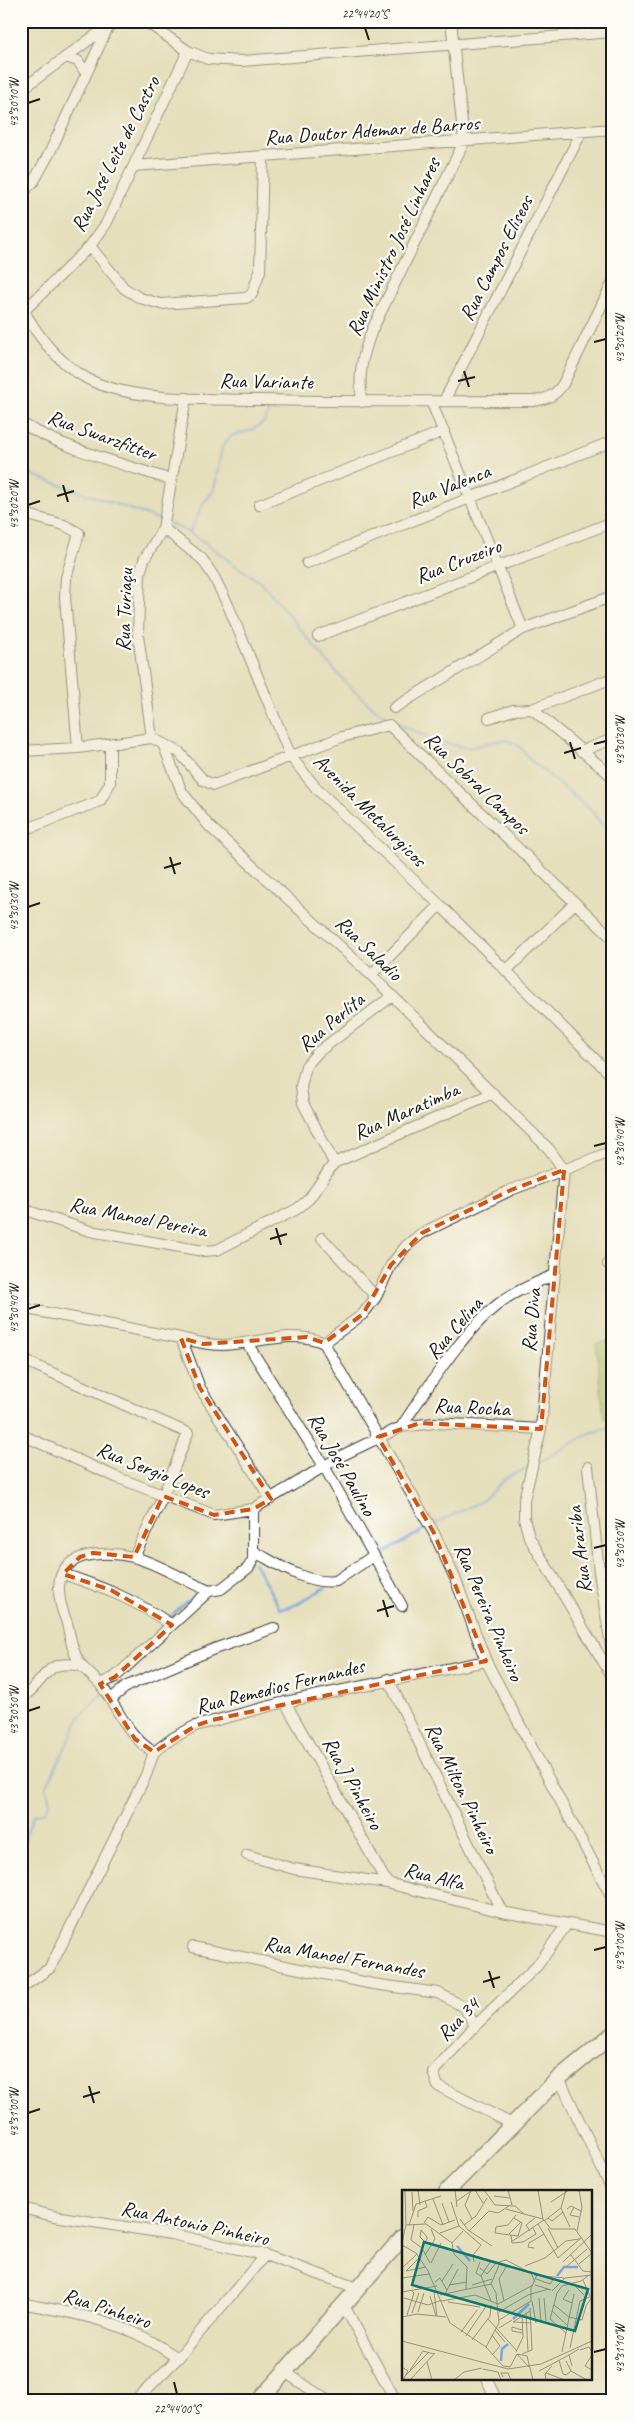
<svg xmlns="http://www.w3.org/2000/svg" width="634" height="2422" viewBox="0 0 634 2422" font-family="Caveat,sans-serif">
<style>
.green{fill:#a0c772;stroke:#5e7247}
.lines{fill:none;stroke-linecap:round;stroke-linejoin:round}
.stream{stroke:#75a6e0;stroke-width:2.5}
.street-casing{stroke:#3a3934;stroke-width:12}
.secondary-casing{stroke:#3a3934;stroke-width:18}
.street{stroke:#fff;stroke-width:10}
.secondary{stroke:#fff;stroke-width:15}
.marked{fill:none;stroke:#d4530e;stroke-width:4;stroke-dasharray:10 6;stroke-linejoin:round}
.ticks{fill:none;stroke:#1c1c1c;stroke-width:2}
.labels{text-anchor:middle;stroke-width:4.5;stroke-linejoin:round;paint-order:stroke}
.street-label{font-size:21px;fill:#1c1c1c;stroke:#fdfcf7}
.inset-river{fill:none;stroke:#75a6e0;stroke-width:2.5}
.inset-road{fill:none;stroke:#95917b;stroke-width:1}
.view{fill:#0f766e;fill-opacity:0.15;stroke:#0f766e;stroke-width:2.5}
.inset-edge{fill:none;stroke:#1c1c1c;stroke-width:2.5}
.neatline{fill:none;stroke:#1c1c1c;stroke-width:2}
.ticks-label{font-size:12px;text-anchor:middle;fill:#1c1c1c}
</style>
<rect width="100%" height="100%" fill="#fdfcf7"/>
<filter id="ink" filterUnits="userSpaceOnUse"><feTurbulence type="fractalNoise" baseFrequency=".02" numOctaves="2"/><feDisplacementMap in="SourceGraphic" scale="10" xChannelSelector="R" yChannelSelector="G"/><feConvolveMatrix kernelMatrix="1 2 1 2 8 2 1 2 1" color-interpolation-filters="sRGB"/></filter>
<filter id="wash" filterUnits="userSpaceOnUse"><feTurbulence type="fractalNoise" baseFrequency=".0096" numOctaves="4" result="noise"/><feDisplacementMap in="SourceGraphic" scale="20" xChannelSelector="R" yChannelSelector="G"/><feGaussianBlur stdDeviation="1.12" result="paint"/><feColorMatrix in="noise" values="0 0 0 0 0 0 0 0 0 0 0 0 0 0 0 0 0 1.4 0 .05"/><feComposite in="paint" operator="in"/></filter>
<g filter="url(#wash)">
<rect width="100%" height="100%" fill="#e6dfbb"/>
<path class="green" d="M613 1339V1416L604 1419 596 1344Z"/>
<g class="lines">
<path class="stream" d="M21 471 161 520
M166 522C193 532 214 549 236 566 245 572 256 578 264 586 305 630 346 698 401 725 419 734 442 743 462 747 484 752 508 722 529 759L592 811 599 821 613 832
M190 532 203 504 214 490 222 447 231 436 252 430 264 422 270 409
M536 1464 590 1433 609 1428
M432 1525 482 1501 506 1478 529 1467
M378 1557 427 1528
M253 1563 258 1569 280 1609 291 1607 330 1585
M234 1574 238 1566 246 1564
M168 1620 183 1604 202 1591
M156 1633 164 1624
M21 1859 26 1834 34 1815 45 1812 50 1802 46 1787 81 1715 103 1693"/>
</g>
</g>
<g filter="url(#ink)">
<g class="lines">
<g class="street-casing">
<path id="street" d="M145 21 188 51 208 59 242 61 613 32
M66 57 78 61 86 73
M21 90 108 26
M134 166 613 129
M21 195 34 181 50 152 109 25
M90 246 124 288 140 298 161 304 246 298 252 294 260 271 263 158
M21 306C37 335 56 361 86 378 129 402 211 399 261 400 352 402 442 401 533 401 547 399 555 396 563 384L613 282
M24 311 90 246 106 224 188 51
M431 401 523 629
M444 401 581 133
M362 402C358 373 362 357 372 330L464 142 451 21
M21 423C67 450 120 463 171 480
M259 505 444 431
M21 513 64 525 79 533 66 578 65 597 78 748
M163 528 202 559 214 577 228 605 291 757 317 789 440 905 613 1077
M307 563 605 444
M318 636 613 522
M394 708 523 629 613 596
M532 709 613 777
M532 709 613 678
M489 718 513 710 532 709
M152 738 138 635 140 573 144 560 163 528 186 398
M163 744 182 792 209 826 371 975 549 1149 564 1170
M21 751 78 748 152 738 179 752 203 780 214 785 342 737 389 725 613 939
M581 751 613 739
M21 831 100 801 110 783V745
M506 971 575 903
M371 975 440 905
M334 1163 303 1103 301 1086 306 1066 318 1052 392 996
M334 1163 493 1093
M564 1170 541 1429 524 1500V1518L529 1537 613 1678
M25 1210 90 1231 203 1251 217 1250 297 1209 309 1199 334 1163
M322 1238 376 1297
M608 1264 613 1262
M21 1308 181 1338C195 1342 208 1345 223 1345 255 1344 293 1329 324 1343
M181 1338 200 1388 271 1499
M247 1343 324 1466 402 1606
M324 1343 434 1533 455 1578 486 1661 613 1900
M324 1343 363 1314 376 1297 391 1265 406 1246 422 1233 511 1190 613 1151
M21 1359 188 1433 163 1496 134 1557
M611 1424H613
M401 1427C429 1386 465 1327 505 1299 520 1289 537 1282 554 1275
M24 1436 116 1477 214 1515 253 1509 343 1455 401 1427 434 1423 541 1429
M588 1467 599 1572 613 1658
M255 1552C279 1565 308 1585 336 1581L373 1556
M599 1572 613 1570
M63 1574C105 1588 135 1600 172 1625
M388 1679 502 1912
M100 1684 115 1677 209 1591
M21 1698C48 1682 42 1657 82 1666
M111 1699 127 1686 214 1649 274 1628
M285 1702 387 1883
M154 1752C129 1738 119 1711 103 1688 97 1679 88 1674 82 1666 73 1655 70 1637 67 1623 63 1612 58 1599 59 1586 61 1550 107 1551 133 1557 153 1561 188 1582 209 1591L221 1589 248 1568 253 1560V1509
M247 1855 294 1869 387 1883 502 1912 613 1932
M193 1947 373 1984 438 1993 464 2007 475 2026
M21 1988 50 1968 146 1775 154 1752 173 1738 195 1726 285 1702 486 1661
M559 2078 613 2192
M512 2124 438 2086 433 2072 475 2026 537 1966 567 1924
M21 2208 54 2216 171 2234 265 2255 357 2288
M21 2303C62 2311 108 2318 145 2338 156 2344 167 2351 178 2358
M343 2304 396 2401
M285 2372 328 2401
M486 2378 497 2401
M135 2401 178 2358 265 2255"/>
</g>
<g class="secondary-casing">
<path id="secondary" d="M447 2191 559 2078 613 2034
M259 2401 403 2237"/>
</g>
<use href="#street" class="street"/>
<use href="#secondary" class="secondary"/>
</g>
</g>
<path d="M0 0H634V2422H0ZM564 1170 541 1429 420 1423 378 1437 434 1533 486 1661 212 1720 195 1726 154 1752 135 1739 100 1684 115 1677 172 1625 111 1590 63 1574 80 1557 93 1553 134 1557 163 1496 214 1515 253 1509 271 1499 200 1388 181 1338 203 1344 307 1337 324 1343 363 1314 391 1265 422 1233 511 1190Z" fill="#e6dfbb" fill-opacity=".55" fill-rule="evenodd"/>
<path class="marked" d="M564 1170 541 1429 420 1423 378 1437 434 1533 486 1661 212 1720 195 1726 154 1752 135 1739 100 1684 115 1677 172 1625 111 1590 63 1574 80 1557 93 1553 134 1557 163 1496 214 1515 253 1509 271 1499 200 1388 181 1338 203 1344 307 1337 324 1343 363 1314 391 1265 422 1233 511 1190Z"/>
<path class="ticks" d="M365 28 369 40M28 103 40 99M594 342 606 339M464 371 469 387M458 381 475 377M63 485 68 502M57 496 74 491M28 505 40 501M570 742 575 759M594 744 606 741M564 753 581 748M170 857 175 874M164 868 181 863M28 907 40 903M594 1146 606 1143M276 1228 281 1245M270 1239 287 1234M28 1309 40 1305M594 1548 606 1545M383 1600 388 1617M377 1611 394 1606M28 1711 40 1707M594 1950 606 1947M489 1971 494 1988M483 1982 500 1977M89 2086 94 2103M83 2097 100 2092M28 2113 40 2109M594 2352 606 2349M174 2382 177 2394"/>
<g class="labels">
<g class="street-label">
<text transform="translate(372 130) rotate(-4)" y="7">Rua Doutor Ademar de Barros</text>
<text transform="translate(115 154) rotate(-63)" y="7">Rua José Leite de Castro</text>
<text transform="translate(393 247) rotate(-65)" y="7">Rua Ministro José Linhares</text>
<text transform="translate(496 258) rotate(-63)" y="7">Rua Campos Eliseos</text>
<text transform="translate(266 381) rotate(1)" y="7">Rua Variante</text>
<text transform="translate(102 435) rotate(20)" y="7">Rua Swarzfitter</text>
<text transform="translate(449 486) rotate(-22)" y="7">Rua Valenca</text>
<text transform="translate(458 561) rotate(-21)" y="7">Rua Cruzeiro</text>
<text transform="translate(124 610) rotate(-88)" y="7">Rua Turiaçu</text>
<text transform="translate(477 783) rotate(44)" y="7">Rua Sobral Campos</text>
<text transform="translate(370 810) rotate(45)" y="7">Avenida Metalurgicos</text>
<text transform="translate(369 948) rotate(44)" y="7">Rua Saladio</text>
<text transform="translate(331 1022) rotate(-40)" y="7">Rua Perlita</text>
<text transform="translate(406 1111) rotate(-24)" y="7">Rua Maratimba</text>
<text transform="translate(138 1217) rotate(11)" y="7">Rua Manoel Pereira</text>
<text transform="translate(531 1320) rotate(-85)" y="7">Rua Diva</text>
<text transform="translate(454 1328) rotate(-49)" y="7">Rua Celina</text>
<text transform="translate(472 1407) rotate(3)" y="7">Rua Rocha</text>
<text transform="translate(342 1464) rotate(60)" y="7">Rua José Paulino</text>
<text transform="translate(153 1470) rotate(22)" y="7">Rua Sergio Lopes</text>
<text transform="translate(579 1550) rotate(-97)" y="7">Rua Arariba</text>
<text transform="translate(489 1612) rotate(67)" y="7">Rua Pereira Pinheiro</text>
<text transform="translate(280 1686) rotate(-14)" y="7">Rua Remedios Fernandes</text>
<text transform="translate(353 1783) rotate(61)" y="7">Rua J Pinheiro</text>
<text transform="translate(462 1788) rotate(64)" y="7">Rua Milton Pinheiro</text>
<text transform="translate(434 1876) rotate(14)" y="7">Rua Alfa</text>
<text transform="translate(344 1957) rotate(10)" y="7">Rua Manoel Fernandes</text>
<text transform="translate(458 2019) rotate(-46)" y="7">Rua 34</text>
<text transform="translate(195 2223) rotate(12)" y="7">Rua Antonio Pinheiro</text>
<text transform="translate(107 2308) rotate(18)" y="7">Rua Pinheiro</text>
</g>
</g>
<g transform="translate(402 2190)">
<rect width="190" height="190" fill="#e6dfbb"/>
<path class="inset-river" d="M55 56 68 71M155 86 162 77H176M111 129 127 114M99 171 100 159 106 154"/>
<path class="inset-road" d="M16 0 18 15M53 0 55 17M73 0 81 13M82 0 93 15 113 16 122 24 141 29 149 39H173L190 63M106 0 110 15M136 0 141 29M164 0 159 18 168 37M69 1 63 15 70 29M10 2 11 21M92 6 108 8M31 9 41 35M55 11 69 1M49 12 57 36 79 55 71 65 72 72M149 12 167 0M40 13 47 32M172 17 168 25 177 27M104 19 122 24M165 19 169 16 179 21M16 27V21L25 17 23 11M112 28 120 33 116 46 93 43 94 37 106 35 114 25M146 28 150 31 161 22M58 29 66 40 90 56M142 31 159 18M22 33 26 27 39 35 53 30M136 34 156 68 179 48M4 35 24 34 50 53M7 35 14 14 39 6M12 35 9 50 20 58 28 73M62 35 74 26 85 8M146 38 156 58M67 41 87 21 96 23 107 16M128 41 124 35 133 28M175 41 180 17 177 0M38 43 57 36M107 44 119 32M109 45 110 53 121 52 134 44 131 38M0 52 4 35 3 0M109 52 142 30M50 53 52 64 65 77 64 99M50 53 61 41M0 55 14 63 26 81 48 133 84 157 101 176 108 177 115 164 125 166 131 190M132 58 126 57 127 53 142 44M19 59 25 49V47L19 40 18 47 23 52M23 65 33 49 29 39M169 65 181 81 190 82M78 72 74 83 79 86M88 72 79 86 89 111M161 72 190 44M29 73 39 53M177 74 190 63M123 76 143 68 164 51 177 49M164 77 185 59M0 78 15 64M78 78 85 84 94 73 104 70 129 83 133 92M4 81 24 77M4 81 17 68M132 85 162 88M0 88 27 84M134 89 148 94 152 88M181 90 188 106M40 91 51 74M33 92 38 88 45 100M170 93 182 105M1 95 0 102 35 96M47 95 65 92M70 95 90 89M133 95 149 100M167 100 161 109 170 113M150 101 163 88 190 85M32 102 35 126M43 104 56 79M38 105 89 94M28 106 34 126M2 108 26 115 40 110M137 108 139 131M142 108 144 131M40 111 73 105 96 114M102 111 97 89 104 77M130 111 134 133M46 112 78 117M96 114 131 95M152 115 167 127 180 130 184 116 190 107M128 121 111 132 129 133M150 121 165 135M16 122 22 103M97 122 126 105 147 99M10 123 17 103M124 123 126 161M5 125 12 103 9 100M0 127 15 124 44 127M86 129 115 161M97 130 129 111V98L135 85M97 138 110 130M93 140 103 152M120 140 110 137V141L121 143M59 142 75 120M164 143 148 129 155 103 160 96 179 91 187 85M64 146 85 115M70 150 88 126 89 115M0 151 106 179 139 174 190 151M84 157 97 133 94 103 89 94 98 73M168 158 178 111 190 106M178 160 187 157 190 162M114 162 121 147 120 126M160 162 172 104M115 164 127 177M120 164 130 160 128 118M90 165 98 156 90 145M190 165 183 176 190 180M157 170 161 184 164 185 169 181M164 171 169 181 185 190M25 172 30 190M170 176 167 165 177 159M0 177 6 181 1 190M81 179 96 182 99 190M8 180 21 161 32 164M137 181 167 165M144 183 163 190M3 186 27 162M101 187 99 183H106L109 190M8 190 33 163M52 190 62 182 80 178M144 190 143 184 150 176"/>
<path class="view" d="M22 52 186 99 173 141 10 95Z"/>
<rect width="190" height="190" class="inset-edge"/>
</g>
<rect width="634" height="2422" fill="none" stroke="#fdfcf7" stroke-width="55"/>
<rect x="28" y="28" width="578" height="2366" class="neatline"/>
<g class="ticks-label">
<text x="365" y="18">22°44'20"S</text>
<text transform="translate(14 103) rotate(-90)" y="4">43°30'10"W</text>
<text transform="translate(620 339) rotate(-90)" y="4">43°30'20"W</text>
<text transform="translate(14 505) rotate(-90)" y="4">43°30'20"W</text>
<text transform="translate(620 741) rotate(-90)" y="4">43°30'30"W</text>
<text transform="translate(14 907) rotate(-90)" y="4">43°30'30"W</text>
<text transform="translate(620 1143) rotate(-90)" y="4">43°30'40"W</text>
<text transform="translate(14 1309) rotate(-90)" y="4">43°30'40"W</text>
<text transform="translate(620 1545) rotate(-90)" y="4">43°30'50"W</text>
<text transform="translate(14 1711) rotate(-90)" y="4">43°30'50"W</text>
<text transform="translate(620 1947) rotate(-90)" y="4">43°31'00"W</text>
<text transform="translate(14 2113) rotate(-90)" y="4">43°31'00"W</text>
<text transform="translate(620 2349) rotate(-90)" y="4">43°31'10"W</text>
<text x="177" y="2413">22°44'00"S</text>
</g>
</svg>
